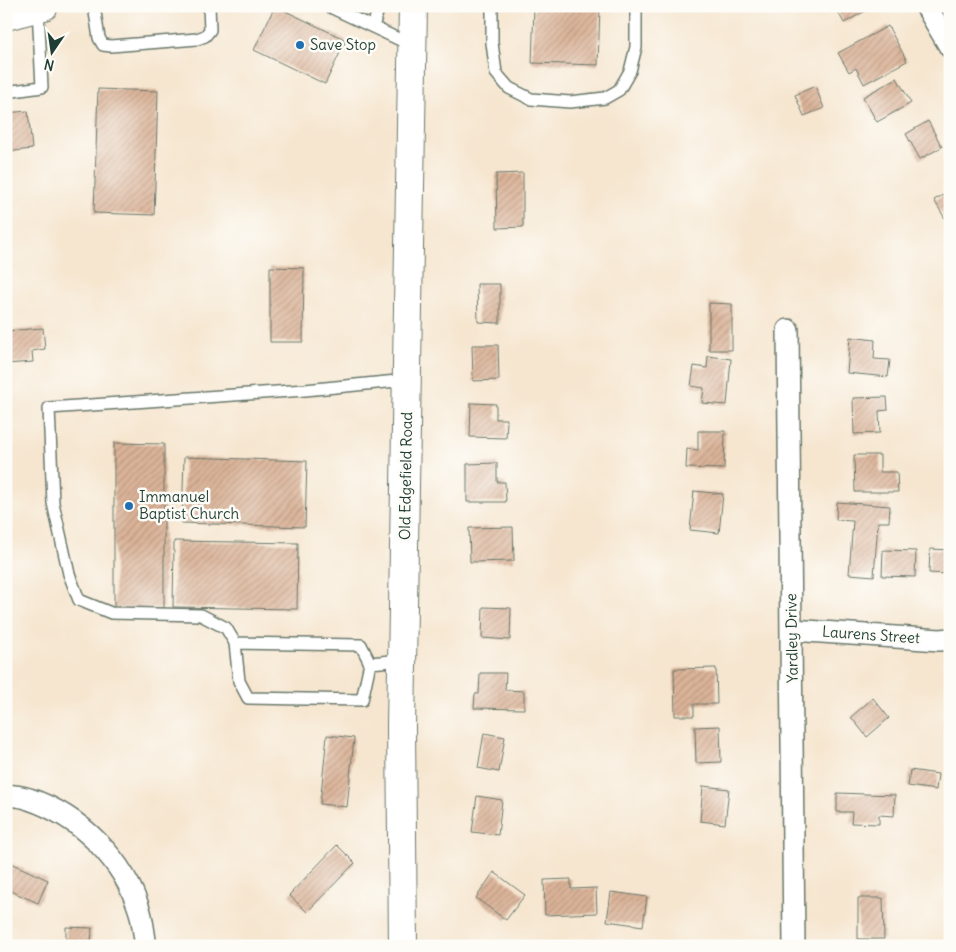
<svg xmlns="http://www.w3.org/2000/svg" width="956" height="952" viewBox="0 0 956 952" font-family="Delius,sans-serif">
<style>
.building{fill:url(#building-hatch)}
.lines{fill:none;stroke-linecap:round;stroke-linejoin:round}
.lane-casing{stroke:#6a786b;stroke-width:14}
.street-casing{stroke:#6a786b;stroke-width:24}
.secondary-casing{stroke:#6a786b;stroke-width:30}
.lane{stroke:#fff;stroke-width:11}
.street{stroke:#fff;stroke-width:21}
.secondary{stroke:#fff;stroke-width:28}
.poi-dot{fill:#1f6fb2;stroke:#fdfcf7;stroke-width:2}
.labels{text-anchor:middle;stroke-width:5;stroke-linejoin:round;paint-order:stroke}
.poi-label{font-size:15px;fill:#1f3d34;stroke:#fdfcf7;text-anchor:start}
.street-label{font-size:15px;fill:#1f3d34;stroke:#fdfcf7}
</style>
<defs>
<pattern id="building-hatch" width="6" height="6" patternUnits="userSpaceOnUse" patternTransform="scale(1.25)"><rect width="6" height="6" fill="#dcb499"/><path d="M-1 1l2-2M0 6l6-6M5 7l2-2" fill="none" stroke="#b2947e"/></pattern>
</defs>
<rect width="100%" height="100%" fill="#fdfcf7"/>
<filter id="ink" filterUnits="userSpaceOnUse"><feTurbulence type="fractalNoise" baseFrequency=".02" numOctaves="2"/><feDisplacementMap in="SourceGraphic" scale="10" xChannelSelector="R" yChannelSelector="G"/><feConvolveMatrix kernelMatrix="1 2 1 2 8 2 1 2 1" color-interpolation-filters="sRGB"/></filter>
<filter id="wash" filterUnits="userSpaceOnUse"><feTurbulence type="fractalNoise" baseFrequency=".0096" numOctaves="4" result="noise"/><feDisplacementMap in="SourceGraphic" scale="20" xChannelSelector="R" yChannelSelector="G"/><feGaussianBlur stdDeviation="1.12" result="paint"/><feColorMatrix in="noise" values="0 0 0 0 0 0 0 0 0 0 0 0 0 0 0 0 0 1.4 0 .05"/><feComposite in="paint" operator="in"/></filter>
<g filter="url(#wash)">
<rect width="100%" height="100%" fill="#f6e6d0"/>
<g id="blocks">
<path class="building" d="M275 6 346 40 325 84 254 50Z
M534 6H600L598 65 532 63Z
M835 6H874L844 23Z
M888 26 907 61 864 84 856 68 849 72 838 53Z
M897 78 911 103 877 122 863 97Z
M815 86 824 108 804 116 795 95Z
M98 89 158 91 154 215 94 213Z
M28 111 32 149 6 152V113Z
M928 121 942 147 920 159 906 134Z
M523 173V227L497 228 496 174Z
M950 191V227L934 200Z
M270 267 304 268 303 342H270Z
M477 284H500V323L478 322Z
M709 303 732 304V350H709Z
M43 328 45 349 32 351 33 362 6 364V331Z
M850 337 875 340 874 359 890 360 888 377 847 373Z
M472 345H498L499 380 473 381Z
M708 356 731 359 727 405 702 403 704 388 691 386 694 366 707 368Z
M887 397 888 410 879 411 880 433 854 434 853 398Z
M471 403 496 404V419H507L506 438 470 437Z
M698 431H725L724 469 686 468 687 449 698 450Z
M114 443 164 444V608H114Z
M854 455H880V472H897L898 492H855Z
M184 457 307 461 305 527 182 523Z
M497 463V482H505L506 502H467V464Z
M694 491 723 494 719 533 690 530Z
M837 502 890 506 889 522H878L874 576 849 574 853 521 836 520Z
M513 527 514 561 470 562 469 528Z
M174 541 298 543 297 609 173 607Z
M930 549 950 550V574L929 573Z
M883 550 916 551 915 577 882 576Z
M483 607 511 608 510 640 482 638Z
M716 668 717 704H694V716H675L674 669Z
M480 673H506L505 690 524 691V709L474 708 475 694H479Z
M873 698 889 718 867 737 851 717Z
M720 726 721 762 696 763 695 727Z
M484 733 505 737 499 772 478 768Z
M327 735 354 738 347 807 320 804Z
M910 770 938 774 936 790 908 786Z
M703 786 729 789 725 824 700 821Z
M837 793 895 795 894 816 879 815V824L851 823 852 812H837Z
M477 796 502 800 498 835 472 832Z
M337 845 355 863 307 912 289 895Z
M6 861 48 880 38 903 6 889Z
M494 872 525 895 506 920 476 898Z
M571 879V889L596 888 597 913 545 915 544 880Z
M611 892 647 897 643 926 607 921Z
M858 898H883L884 939H858Z
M66 927 92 928 91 946H66Z"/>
</g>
</g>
<g filter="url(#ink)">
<use href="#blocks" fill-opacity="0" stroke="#6a786b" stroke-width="1"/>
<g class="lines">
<g class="lane-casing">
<path id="lane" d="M94 6 99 38 103 45 111 46 197 39 205 36 210 30 209 6
M328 6 411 45
M492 6V43L496 73 509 88 531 99 570 102 605 98 619 90 630 71 636 47V6
M373 27 379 6
M6 92 42 87 38 8
M235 643 226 628 201 615 111 613 79 600 69 574 53 503 49 408 305 390 407 380
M370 663 362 700 248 698 239 681 235 643 361 645 370 663 402 660"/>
</g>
<g class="street-casing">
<path id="street" d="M926 6 950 47
M788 330 794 946
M792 630 940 640 950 639
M6 795C14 796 22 796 29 799 80 816 124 860 140 912 143 923 144 935 146 946"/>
</g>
<g class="secondary-casing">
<path id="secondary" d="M6 16 44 6
M403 946 401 727 413 6"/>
</g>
<use href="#lane" class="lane"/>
<use href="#street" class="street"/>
<use href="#secondary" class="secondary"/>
</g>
</g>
<g class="poi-dot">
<circle cx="300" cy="45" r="5"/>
<circle cx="129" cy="506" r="5"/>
</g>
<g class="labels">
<g class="poi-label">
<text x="310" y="50">Save Stop</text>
<text x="139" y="502">Immanuel<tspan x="139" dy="17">Baptist Church</tspan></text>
</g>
<g class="street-label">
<text transform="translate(406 476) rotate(-89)" y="5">Old Edgefield Road</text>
<text transform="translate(871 635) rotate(4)" y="5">Laurens Street</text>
<text transform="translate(792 638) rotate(-91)" y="5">Yardley Drive</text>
</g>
</g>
<rect width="956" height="952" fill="none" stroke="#fdfcf7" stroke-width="25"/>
<g transform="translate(52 52) rotate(193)" stroke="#fdfcf7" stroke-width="4" paint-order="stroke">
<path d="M0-4L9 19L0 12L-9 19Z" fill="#1f3d34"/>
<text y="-8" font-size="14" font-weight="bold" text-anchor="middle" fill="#1f3d34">N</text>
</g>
</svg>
